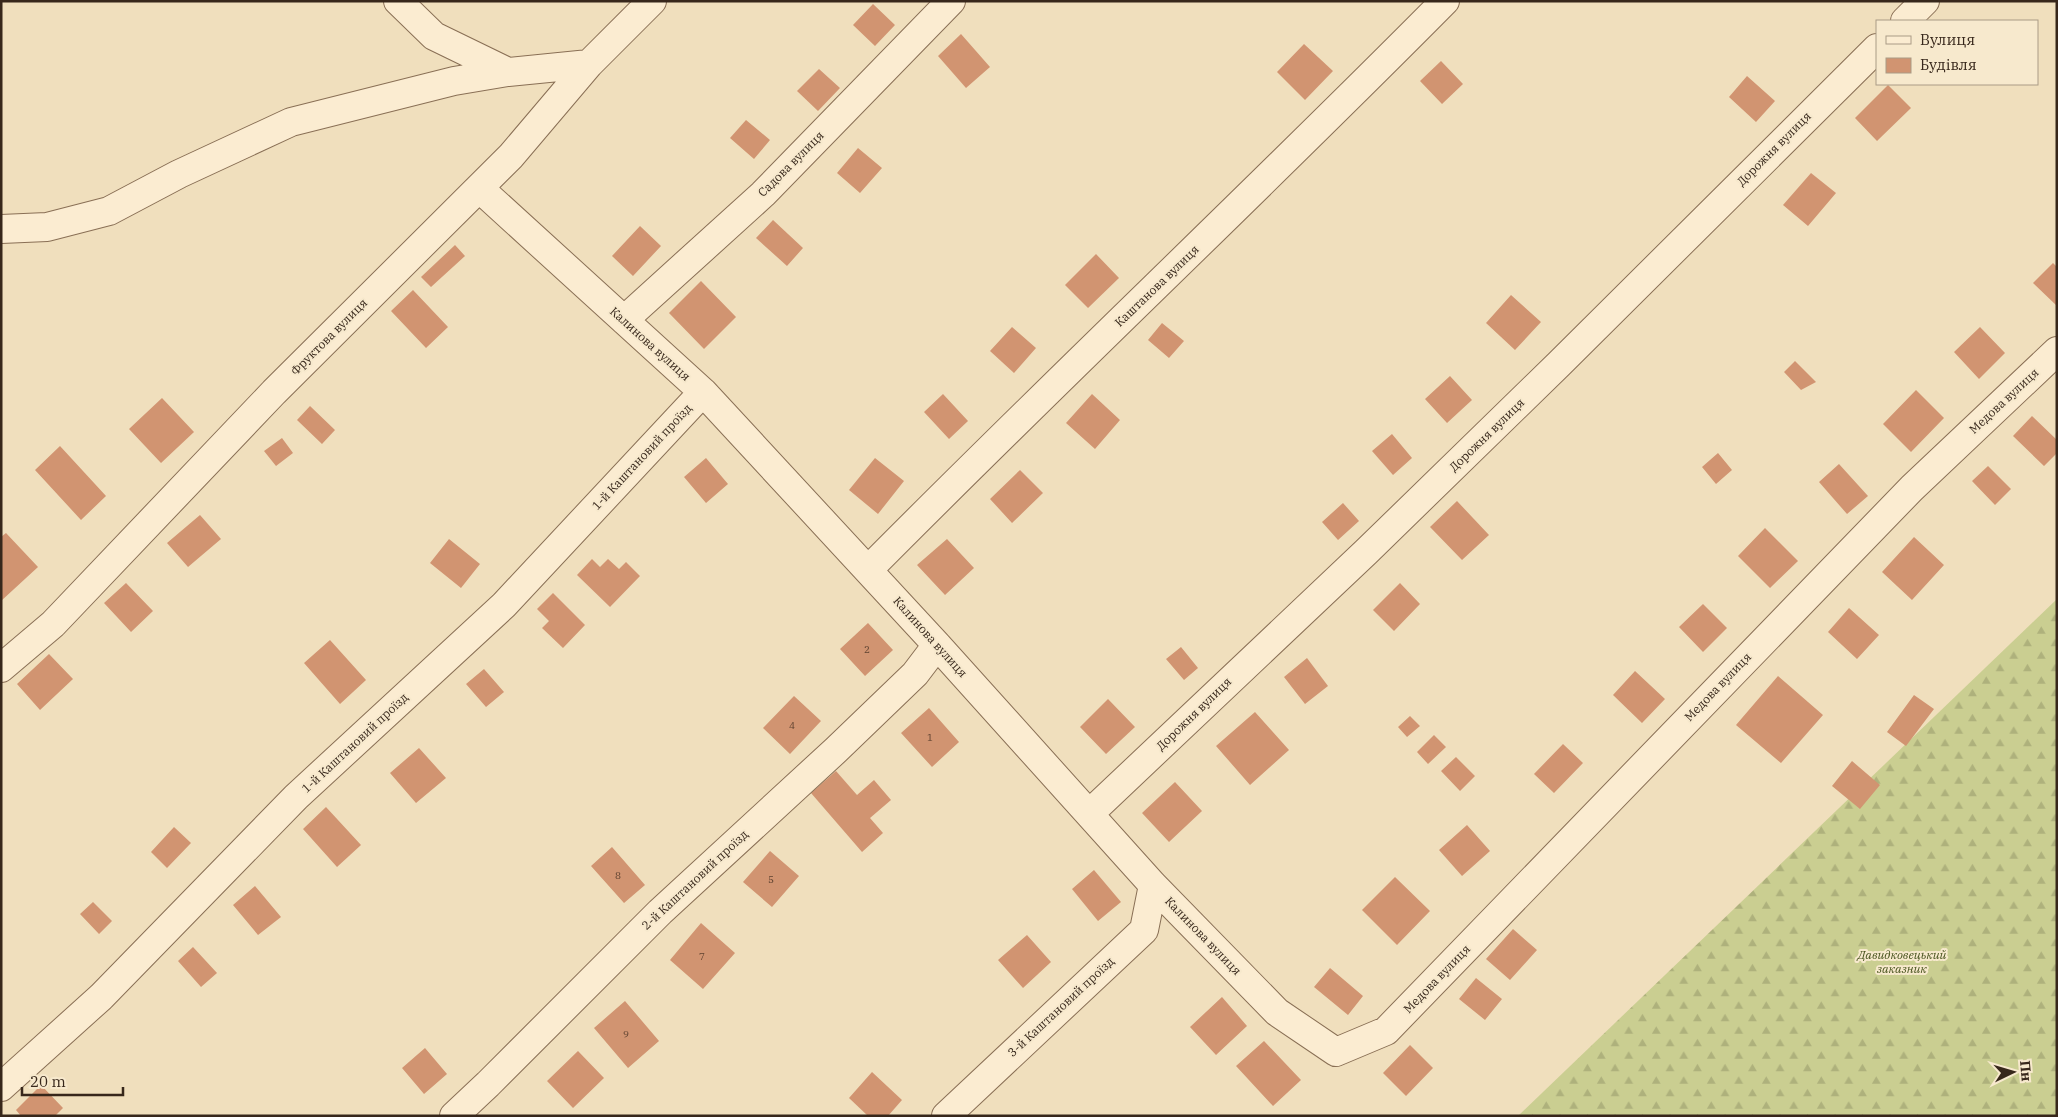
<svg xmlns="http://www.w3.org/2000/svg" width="2058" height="1117" viewBox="0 0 2058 1117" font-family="'IBM Plex Serif',serif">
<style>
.forest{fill:url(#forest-firs)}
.building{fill:#d19471}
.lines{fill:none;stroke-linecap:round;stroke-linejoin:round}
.minor-casing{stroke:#896f55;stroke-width:30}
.minor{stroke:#fbecd1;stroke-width:28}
.labels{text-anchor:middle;stroke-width:4;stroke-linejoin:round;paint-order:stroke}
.number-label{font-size:10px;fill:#5e4230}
.street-label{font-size:12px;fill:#37271b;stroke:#f7e9cd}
.park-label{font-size:12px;font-style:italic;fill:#4a5520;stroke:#f7e9cd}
</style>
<defs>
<pattern id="forest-firs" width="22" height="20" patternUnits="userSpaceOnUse" patternTransform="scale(1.25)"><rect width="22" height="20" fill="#cace91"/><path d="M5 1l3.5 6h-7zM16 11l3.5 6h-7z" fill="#aeb17c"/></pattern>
</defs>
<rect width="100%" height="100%" fill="#f0dfbd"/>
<path class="forest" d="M2057 599V1116H1518Z"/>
<path class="building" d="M873 4 895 25 875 46 853 25Z
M961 34 990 67 966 88 938 56Z
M1304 44 1333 71 1305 100 1277 72Z
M1441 61 1463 84 1442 104 1420 81Z
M819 69 840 88 818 111 797 91Z
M1747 76 1775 101 1756 122 1729 97Z
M1888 85 1911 108 1877 141 1855 118Z
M746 120 770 140 754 159 730 138Z
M858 148 882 168 860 193 837 173Z
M1811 173 1836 193 1808 226 1783 205Z
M773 220 803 248 787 266 756 238Z
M640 226 661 246 633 276 612 256Z
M455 245 465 256 431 287 421 277Z
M1096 254 1119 278 1088 308 1065 285Z
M2053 263 2057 267V306L2033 283Z
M701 281 736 317 704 349 669 313Z
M413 290 448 327 426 348 391 311Z
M1511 295 1541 322 1515 350 1486 323Z
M1162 323 1184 341 1169 358 1148 340Z
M1012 327 1036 348 1014 373 990 351Z
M1980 327 2005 353 1979 379 1954 352Z
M1795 361 1816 382 1801 390 1784 372Z
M1450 376 1472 400 1447 423 1425 399Z
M1916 390 1944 418 1911 452 1883 424Z
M943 394 968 421 949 439 924 412Z
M1092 394 1120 420 1095 449 1066 423Z
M162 398 194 432 161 463 129 429Z
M310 406 335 430 322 444 297 420Z
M2032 416 2057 440V453L2044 466 2013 436Z
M1392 434 1412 458 1393 475 1372 451Z
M282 438 293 453 276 466 264 451Z
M60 446 106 496 81 520 35 470Z
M1718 453 1732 470 1716 484 1702 467Z
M706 458 728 484 706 503 684 477Z
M875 458 904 481 878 514 849 490Z
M1839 464 1868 496 1847 514 1819 482Z
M1988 466 2011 489 1995 505 1972 481Z
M1020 470 1043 493 1012 523 990 499Z
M1457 501 1489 535 1462 560 1430 527Z
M1343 503 1359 521 1338 540 1322 522Z
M200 515 221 539 188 567 167 543Z
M1765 528 1798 561 1770 588 1738 556Z
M6 533 38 567 1 601V537Z
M1914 537 1944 565 1912 600 1882 572Z
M449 539 480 564 461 588 430 563Z
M947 539 974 568 945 595 917 565Z
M592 559 600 567 608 559 619 569 626 562 640 576 610 607 577 575Z
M126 583 153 611 131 632 104 603Z
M1400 583 1420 604 1394 631 1373 610Z
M553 593 585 625 563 648 542 628 549 621 537 609Z
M1703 604 1727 628 1703 652 1679 627Z
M1849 608 1879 635 1857 659 1828 632Z
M868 623 893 650 865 676 840 649Z
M330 640 366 680 340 704 304 663Z
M1181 647 1198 668 1184 680 1166 659Z
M49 654 73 679 40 710 17 684Z
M1307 658 1328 686 1305 704 1284 677Z
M484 669 504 692 486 707 466 684Z
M1635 671 1665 699 1642 723 1613 695Z
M1778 676 1823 715 1781 763 1736 725Z
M1914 695 1934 709 1906 746 1887 732Z
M794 696 821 721 790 754 763 728Z
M1108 699 1135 727 1106 754 1080 727Z
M929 708 959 742 932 767 901 733Z
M1255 712 1289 750 1250 785 1216 746Z
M1410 716 1420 726 1407 737 1398 727Z
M1434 735 1446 747 1428 764 1417 752Z
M1563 744 1583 763 1554 793 1534 774Z
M419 748 446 778 416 803 390 773Z
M1456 757 1475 776 1460 791 1441 771Z
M1852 761 1880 785 1860 809 1832 786Z
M836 771 857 795 874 780 891 800 870 818 883 833 862 852 811 793Z
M1175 782 1202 811 1169 842 1142 813Z
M326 807 361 845 337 867 303 829Z
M1467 825 1490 851 1462 876 1439 850Z
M174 827 191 843 167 868 151 852Z
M612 847 645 885 624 903 591 866Z
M770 851 799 876 772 907 743 882Z
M1094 870 1121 902 1098 921 1072 889Z
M1395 877 1430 911 1397 945 1362 910Z
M255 886 281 917 258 935 233 905Z
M93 902 112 921 99 934 80 914Z
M701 923 735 953 703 989 670 960Z
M1513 929 1537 950 1510 980 1486 959Z
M1027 935 1051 962 1023 988 998 960Z
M193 947 217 973 201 987 178 961Z
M1330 968 1363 996 1348 1015 1314 987Z
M1476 978 1502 999 1485 1020 1459 999Z
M1222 997 1247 1026 1216 1055 1190 1027Z
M625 1001 659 1041 628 1068 594 1028Z
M1264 1041 1301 1080 1273 1106 1236 1066Z
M1410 1045 1433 1068 1406 1096 1383 1073Z
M425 1048 447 1074 424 1094 402 1068Z
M578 1051 604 1078 573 1108 547 1081Z
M872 1072 902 1100 888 1116H868L849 1098Z
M41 1085 63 1108 55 1116H21L16 1110Z"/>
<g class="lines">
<g class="minor-casing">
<path id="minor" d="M398 1 434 36 508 72 589 64
M1905 21 1925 1
M479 188 703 392 937 645 1153 885 1277 1012 1336 1052 1386 1031 1912 488 2057 351
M1 229 47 227 109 211 179 174 291 122 454 81 508 72
M624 320 763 194 951 1
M868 570C1058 378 1255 193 1445 1
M1 668 53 624 274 392 511 156 589 64 652 1
M1089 814 1366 552 1559 364 1877 48
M1 1087 101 997 296 797 504 605 703 392
M454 1116 488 1084 660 912 836 750 915 674 937 645
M946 1116 1144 930 1153 885"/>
</g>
<use href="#minor" class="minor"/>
</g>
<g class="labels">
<g class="number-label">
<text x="867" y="653">2</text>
<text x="792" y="729">4</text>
<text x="930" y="741">1</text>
<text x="618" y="879">8</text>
<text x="771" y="883">5</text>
<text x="702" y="960">7</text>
<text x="626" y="1038">9</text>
</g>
<g class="street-label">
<text transform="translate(1774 149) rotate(-45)" y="4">Дорожня вулиця</text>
<text transform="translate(791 164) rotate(-45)" y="4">Садова вулиця</text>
<text transform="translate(1157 286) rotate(-44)" y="4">Каштанова вулиця</text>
<text transform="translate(329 337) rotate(-45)" y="4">Фруктова вулиця</text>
<text transform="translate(650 344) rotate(42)" y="4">Калинова вулиця</text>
<text transform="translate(2004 401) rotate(-43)" y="4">Медова вулиця</text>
<text transform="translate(1487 435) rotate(-44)" y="4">Дорожня вулиця</text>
<text transform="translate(642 457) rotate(-47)" y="4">1-й Каштановий проїзд</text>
<text transform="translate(930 637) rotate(48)" y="4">Калинова вулиця</text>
<text transform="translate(1718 687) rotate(-46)" y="4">Медова вулиця</text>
<text transform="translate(1194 714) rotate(-44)" y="4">Дорожня вулиця</text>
<text transform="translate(355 743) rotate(-43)" y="4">1-й Каштановий проїзд</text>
<text transform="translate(695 880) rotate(-43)" y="4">2-й Каштановий проїзд</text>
<text transform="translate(1203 936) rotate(46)" y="4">Калинова вулиця</text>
<text transform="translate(1437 979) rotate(-46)" y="4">Медова вулиця</text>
<text transform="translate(1061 1007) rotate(-43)" y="4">3-й Каштановий проїзд</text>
</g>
<g class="park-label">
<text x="1902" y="959">Давидковецький<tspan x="1902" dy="14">заказник</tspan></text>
</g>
</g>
<rect width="2058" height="1117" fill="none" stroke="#37271b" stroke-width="5"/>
<rect x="1876" y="20" width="162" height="65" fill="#f7e9cd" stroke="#aa9b86"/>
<rect x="1886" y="36" width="25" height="8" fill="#fbecd1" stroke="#aa9b86"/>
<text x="1920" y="45" font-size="15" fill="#37271b">Вулиця</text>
<rect x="1886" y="58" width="25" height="15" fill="#d19471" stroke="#aa9b86"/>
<text x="1920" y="70" font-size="15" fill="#37271b">Будівля</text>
<g transform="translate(2013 1072) rotate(85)" stroke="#f7e9cd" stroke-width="4" paint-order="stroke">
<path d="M0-4L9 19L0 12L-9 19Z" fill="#37271b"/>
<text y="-8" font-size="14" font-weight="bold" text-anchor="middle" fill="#37271b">Пн</text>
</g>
<path d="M22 1087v8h101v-8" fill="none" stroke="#37271b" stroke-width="2.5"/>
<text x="30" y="1087" font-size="15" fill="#37271b" stroke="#f7e9cd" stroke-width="4" paint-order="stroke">20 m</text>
</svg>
